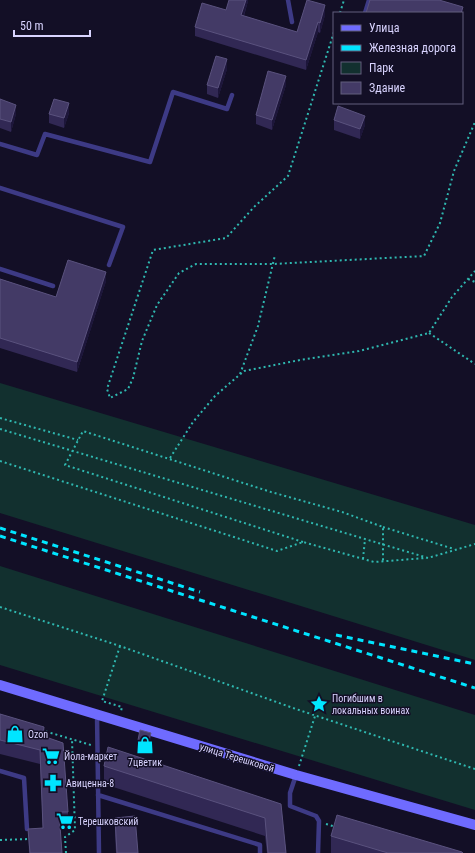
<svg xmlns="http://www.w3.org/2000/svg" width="475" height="853" viewBox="0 0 475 853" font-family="'Roboto Condensed',sans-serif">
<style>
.green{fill:#12302f}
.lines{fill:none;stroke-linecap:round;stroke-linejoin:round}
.path{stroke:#2fb8b0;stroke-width:2;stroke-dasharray:2 3;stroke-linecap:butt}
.lane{stroke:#3d3a85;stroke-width:4.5}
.secondary{stroke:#6f6bff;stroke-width:10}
.rail{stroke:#00e5ff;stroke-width:3;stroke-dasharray:6 5;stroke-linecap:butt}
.wall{fill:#312854}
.shaded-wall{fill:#1d163a}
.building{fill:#433a66;stroke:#5a527e}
.labels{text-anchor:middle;stroke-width:3;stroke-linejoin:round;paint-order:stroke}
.poi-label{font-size:10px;fill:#d9d4ff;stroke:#130f26;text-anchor:start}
.street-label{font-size:10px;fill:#d9d4ff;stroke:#130f26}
</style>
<rect width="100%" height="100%" fill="#130f26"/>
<path class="green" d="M0 383 475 525V660L0 513Z
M0 566 475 715V810L0 665Z"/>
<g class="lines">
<path class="path" d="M340 13 344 0
M334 32 288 176 254 207 226 238 153 250 107 389 110 398 128 389 133 378 142 341 157 305 179 273 196 264H273L424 256 440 223 454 171 475 122
M468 279 475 282
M429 333 475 364
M240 374 258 326 275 255
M0 418 78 440
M0 429 428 558 475 544
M170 458 193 422 215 396 244 371 300 360 359 351 429 333 452 297 475 271
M0 461 277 551 303 542 374 562 426 558
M383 527 454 549
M303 542 65 465 83 431 271 492 342 512 383 527V562
M363 559 365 539
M0 607 120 646 296 709 475 769
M120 646 102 701 122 707 121 711
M41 730 91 745
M299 766 315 716
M326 824 336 827
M0 840 29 839
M66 853 65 837 75 830 72 739"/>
<path class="lane" d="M288 0 292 22
M365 13 369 0
M0 144 37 155 45 134 150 162 173 92 227 109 232 95
M0 188 123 227 109 265
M0 269 53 286
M97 715 99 853
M0 771 24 778 27 829
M296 775 290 793V806L316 816 319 821 318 853
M98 795 260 845V853"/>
<path class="secondary" d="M0 685 296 775 475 825"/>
<path class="rail" d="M0 528 200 592
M0 536 475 688
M336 635 475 664"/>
</g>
<path class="wall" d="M246 0H248V1L244 16 297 32 325 15 320 33 318 32 306 70 195 36V27Z
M227 69 218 98 207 94V85Z
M286 85 272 130 256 124V115Z
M0 99 16 114 11 132 0 128Z
M69 113 64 128 49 123V114Z
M334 120 365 125 360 139 334 130Z
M0 279 56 297 106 281 77 372 0 348Z
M0 714 44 737 68 812V826H60L62 853H29L28 829 43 828 40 764 0 754Z
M138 740H151L148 750 138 747Z
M104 766 281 804 286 853H267L265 836 104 784Z
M115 818 138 853H116L115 835Z
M331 836 463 853H331Z"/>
<path class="shaded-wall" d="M246 0H248V1L241 24V15Z
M325 5V15L320 33V23Z
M463 7V17L462 20V13H461Z
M318 22V32L306 70V60Z
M227 59V69L218 98V88Z
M286 76V85L272 130V120Z
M69 103V113L64 128V118Z
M16 105V114L11 132V122Z
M365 116V125L360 139V129Z
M106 272V281L77 372V362Z
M151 733V740L148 750V743Z"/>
<path class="building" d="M229 0H246L241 15 297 32 307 0 325 5 320 23 318 22 306 60 195 27 202 3 226 10Z
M370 0H439L463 7 461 13H366Z
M216 56 227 59 218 88 207 85Z
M268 71 286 76 272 120 256 115Z
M0 99 16 105 11 122 0 119Z
M54 99 69 103 64 118 49 114Z
M338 106 365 116 360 129 334 120Z
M68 260 106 272 77 362 0 338V279L56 297Z
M0 714 44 727 43 736 63 743 68 812H59L62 853H30L28 829 43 828 40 750 0 740Z
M140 730 151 733 148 743 138 740Z
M108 747 281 804 286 853H268L265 818 104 766Z
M337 815 462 852 463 853H388L331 836Z
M135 816 138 853H117L115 818Z"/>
<defs>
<g id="sight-bare" transform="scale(1.38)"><path d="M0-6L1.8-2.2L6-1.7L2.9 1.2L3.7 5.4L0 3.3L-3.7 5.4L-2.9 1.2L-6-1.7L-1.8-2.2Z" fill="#00e5ff" stroke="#130f26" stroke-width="2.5" paint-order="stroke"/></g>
<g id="shop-bare" transform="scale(1.38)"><path d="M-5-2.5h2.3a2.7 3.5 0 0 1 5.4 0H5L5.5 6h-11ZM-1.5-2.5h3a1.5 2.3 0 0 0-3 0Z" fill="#00e5ff" stroke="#130f26" stroke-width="2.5" paint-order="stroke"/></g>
<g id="supermarket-bare" transform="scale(1.38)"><path d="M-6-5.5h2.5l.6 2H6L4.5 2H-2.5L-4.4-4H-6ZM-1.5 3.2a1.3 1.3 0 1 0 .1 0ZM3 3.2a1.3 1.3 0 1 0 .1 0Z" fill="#00e5ff" stroke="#130f26" stroke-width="2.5" paint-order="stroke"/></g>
<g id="pharmacy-bare" transform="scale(1.38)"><path d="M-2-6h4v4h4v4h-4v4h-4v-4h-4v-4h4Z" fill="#00e5ff" stroke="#130f26" stroke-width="2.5" paint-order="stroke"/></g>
</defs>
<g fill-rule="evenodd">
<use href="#sight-bare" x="319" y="704"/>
<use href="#shop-bare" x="15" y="734"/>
<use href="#shop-bare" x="145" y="745"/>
<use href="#supermarket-bare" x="51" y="756"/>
<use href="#pharmacy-bare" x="53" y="783"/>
<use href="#supermarket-bare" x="65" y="821"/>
</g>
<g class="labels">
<g class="poi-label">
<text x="332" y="702">Погибшим в<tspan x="332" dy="12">локальных воинах</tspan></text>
<text x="28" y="738">Ozon</text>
<text x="64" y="760">Йола-маркет</text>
<text x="145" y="766" text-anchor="middle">7цветик</text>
<text x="66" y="787">Авиценна-8</text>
<text x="78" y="825">Терешковский</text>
</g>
<g class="street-label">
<text transform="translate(237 757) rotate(17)" y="4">улица Терешковой</text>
</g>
</g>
<rect x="333" y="12" width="130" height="92" fill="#130f26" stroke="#625e7d"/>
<rect x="341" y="25" width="20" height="6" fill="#6f6bff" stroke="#625e7d"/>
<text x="369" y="32" font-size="12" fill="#d9d4ff">Улица</text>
<rect x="341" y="45" width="20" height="6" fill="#00e5ff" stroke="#625e7d"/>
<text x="369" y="52" font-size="12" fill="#d9d4ff">Железная дорога</text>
<rect x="341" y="62" width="20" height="12" fill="#12302f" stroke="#625e7d"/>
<text x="369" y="72" font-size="12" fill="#d9d4ff">Парк</text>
<rect x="341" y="82" width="20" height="12" fill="#433a66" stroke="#625e7d"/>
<text x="369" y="92" font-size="12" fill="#d9d4ff">Здание</text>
<path d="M14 30v6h76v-6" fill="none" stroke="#d9d4ff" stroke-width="2"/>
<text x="20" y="30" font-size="12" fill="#d9d4ff" stroke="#130f26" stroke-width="3" paint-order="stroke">50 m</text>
</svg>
